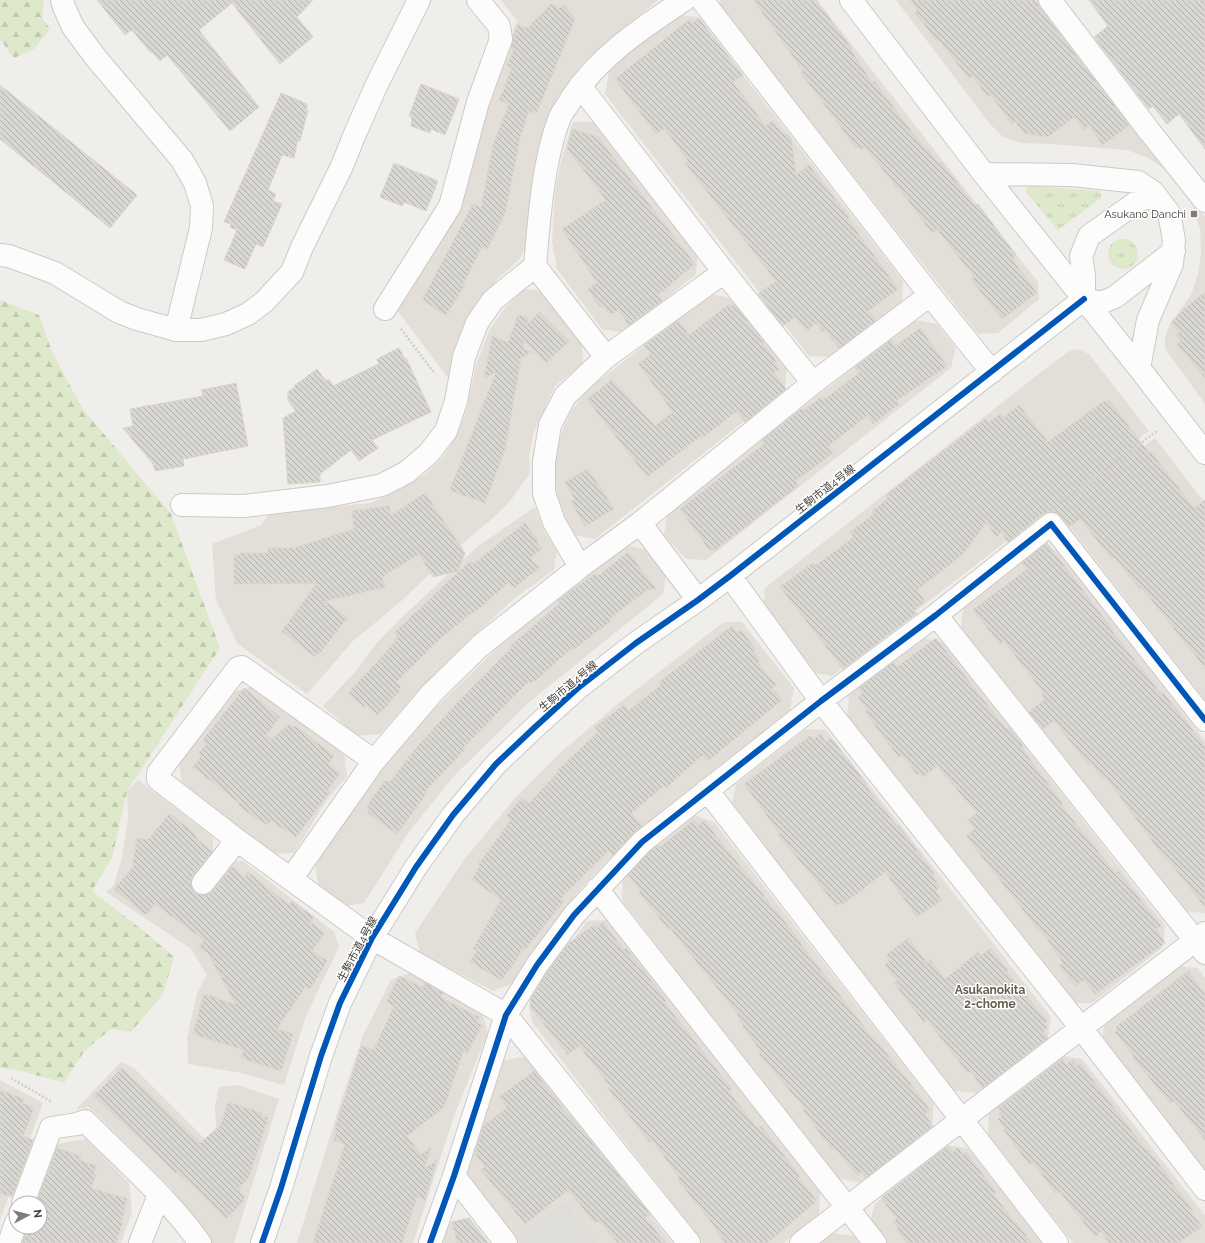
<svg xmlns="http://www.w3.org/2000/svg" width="1205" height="1243" viewBox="0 0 1205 1243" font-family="Raleway,'Noto Sans JP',sans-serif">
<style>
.residential{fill:#e3dfd8}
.grass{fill:url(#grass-tufts)}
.forest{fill:url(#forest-firs)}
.parking{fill:#dfddda}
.building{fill:url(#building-back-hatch);stroke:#d8d5d0}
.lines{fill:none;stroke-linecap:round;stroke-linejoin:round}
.minor-casing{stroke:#cccac6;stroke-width:24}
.path{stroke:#d0cecb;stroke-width:2.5;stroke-dasharray:2 2;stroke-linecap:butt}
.minor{stroke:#fdfcfc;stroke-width:22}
.cycleway-casing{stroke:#fff;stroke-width:8}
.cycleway{stroke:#0057b8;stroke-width:6}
.poi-dot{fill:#807c76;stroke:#fff;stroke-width:1.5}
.labels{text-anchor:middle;stroke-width:3;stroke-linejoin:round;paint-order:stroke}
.poi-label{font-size:11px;fill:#453f37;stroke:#fff;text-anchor:end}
.street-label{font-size:11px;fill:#453f37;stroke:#fff}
.neighbourhood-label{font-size:12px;font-weight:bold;fill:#675c4e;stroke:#fff}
</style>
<defs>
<pattern id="grass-tufts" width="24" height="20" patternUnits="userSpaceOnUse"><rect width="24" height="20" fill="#dee8cb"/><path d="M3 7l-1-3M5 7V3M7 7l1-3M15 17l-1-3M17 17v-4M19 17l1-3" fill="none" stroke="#c0c8af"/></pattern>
<pattern id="forest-firs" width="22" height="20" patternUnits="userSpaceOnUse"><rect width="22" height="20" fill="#dee8cb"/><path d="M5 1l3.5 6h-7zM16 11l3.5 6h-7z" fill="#c0c8af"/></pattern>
<pattern id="building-back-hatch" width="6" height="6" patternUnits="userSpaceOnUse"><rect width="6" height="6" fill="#d9d7d2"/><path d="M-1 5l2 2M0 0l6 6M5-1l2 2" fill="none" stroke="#b2b0ab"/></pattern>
</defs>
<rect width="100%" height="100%" fill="#efeeea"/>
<path class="residential" d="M501 0H658L583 63 563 93 547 123 536 160 528 229 527 244 519 260 498 278 475 307 460 340 450 366 448 378 397 310 480 114 517 21Z
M720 0H817L1038 282 1039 299 998 333 978 334 720 6Z
M896 0H1037L1124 112 1165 169 1146 157 1127 150 1051 144 1020 143 1003 137 989 123Z
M678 15 698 17 903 281 902 302 829 357 809 356 605 94 609 72 628 54Z
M573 122H596L698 254 696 274 625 332 603 330 557 269 552 241 555 193 561 161Z
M1197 207 1205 217V404L1165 349V337L1169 326 1191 295 1198 274 1201 253 1200 229 1193 208Z
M524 289 545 291 582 342 583 363 555 386 534 432 529 455 530 473 511 500 492 519 462 544 398 604 353 641 307 694 238 644 216 600 212 544 261 525 270 513 371 503 393 493 424 475 443 457 457 435 467 408 476 365 489 331 505 308Z
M711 294 729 298 787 368 785 389 595 539 574 535 558 501 555 479V454L564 426 572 410 588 389Z
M916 320 937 324 956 348 951 368 706 560 686 559 664 535 667 515 817 396Z
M1078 349 1089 354 1149 431 832 676 812 673 763 609 765 588 1054 362 1070 351Z
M1155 438 1205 503V700L1059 513Z
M535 507 544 531 557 551 554 570 516 597 479 631 437 671 380 734 357 736 323 706 355 672 375 645 399 620 477 547Z
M627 545 648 550 666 573 663 594 527 704 454 776 409 832 364 903 343 906 319 888 315 866 374 778 431 712 502 644 550 604Z
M1038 548 1058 550 1205 741V913L1185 912 961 627 964 604Z
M724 622H742L794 688 790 710 663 810 623 845 580 889 544 936 515 983 493 991 420 953 415 933 464 860 514 799 560 753 620 702Z
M923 638 943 642 1165 925 1163 947 1092 1003H1070L847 717 849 695Z
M251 687 344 754 347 776 326 801 294 853 273 854 182 784 179 763 234 691Z
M806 729 826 730 1051 1017 1048 1037 976 1093 954 1091 732 803 736 784Z
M138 780 213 837V855L229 862 243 861 334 932 339 947 306 1016 284 1085 241 1073 188 1064 187 1038 197 993 207 975 191 949 106 892 114 885 122 858 128 819 127 791Z
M694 815 714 822 934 1104 932 1126 861 1183 836 1178 622 900 623 877 653 849Z
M608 920 820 1192 819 1216 783 1243H703L532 1022 529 1006 547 977 587 921Z
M1179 966 1198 968 1205 978V1178L1102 1045 1104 1023Z
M409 973 481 1010 488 1033 455 1113 413 1243H297L341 1101 364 1033 391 980Z
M526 1056 672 1243H520L468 1178 465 1159 478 1121 503 1061Z
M1063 1056 1082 1059 1205 1215V1243H1073L988 1135 989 1112Z
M121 1062 134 1068 211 1145 220 1137 216 1126 215 1107 219 1087 238 1085 279 1099 234 1243H211L172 1189 89 1107 76 1109Z
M0 1080 43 1103 0 1220Z
M86 1139 129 1183 132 1212 121 1243H19L25 1227H40V1203H34L57 1144Z
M946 1145 968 1148 1042 1243H887L870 1222 875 1204Z
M469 1218 489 1243H439L446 1223Z
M832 1233 854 1236 859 1243H819Z"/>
<path class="grass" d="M1036 186 1099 191 1101 193V198L1058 230 1026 192 1027 187Z
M1108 254a15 15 0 1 1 30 0a15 15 0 1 1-30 0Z"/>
<path class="forest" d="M0 0H44L42 18 50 29 34 49 14 58 0 39Z
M0 300 39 315 52 352 82 408 171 514 220 648 127 791 112 858 92 891 145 932 174 957 163 994 131 1032 111 1029 85 1050 64 1083 25 1072 0 1068Z"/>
<path class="parking" d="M565 1202 596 1243H520L517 1239Z"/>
<path class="building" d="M97 0H313L297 17 313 37 280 64 232 3 199 30 259 107 230 131 167 55 160 61 152 52 151 53 132 30 125 35Z
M753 0H816L852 49 851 50 872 83 874 81 924 148 926 147 939 164 941 162 975 206 978 204 1016 255 1012 259 1037 293 1002 319 971 279 974 277 937 229 932 233 898 187 897 188 865 147 861 150 859 147 856 148 801 73 803 71 798 66 799 65Z
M910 0H1034L1129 125 1103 145 1089 126 1084 130 1074 117 1048 137 1024 133 1015 121 1012 124 991 95 988 97 972 76 969 79 939 40 937 41 915 13 918 10Z
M1089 0H1205V149L1179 114 1167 124 1153 106 1149 109 1094 37 1108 26Z
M552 3 559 9 564 5 575 19 536 114 529 111 520 137 505 213 487 249 482 247 463 284 465 285 446 315 422 300 473 204 481 208 493 145 509 104 499 100 512 68 507 66 514 49 511 48 513 37 518 25 528 28Z
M699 18 743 75 733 82 766 126 772 121 782 133 791 137 796 175 809 165 850 218 848 219 898 289 868 311 876 320 839 348 825 330 823 332 816 323 806 331 795 317 783 326 758 294 776 281 685 163 688 161 664 128 656 134 615 79 690 19 693 23Z
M421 84 459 99 445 135 431 129 430 133 411 126 412 117 409 116Z
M0 85 137 195 110 228 0 139Z
M281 93 307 104 306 110H308L300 141 298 140 294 158 282 155 268 190 276 194 273 201 282 204 263 247 256 244 245 269 224 260 237 230 230 227 231 224 224 222Z
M572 129 598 137 695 264 658 295 662 301 629 325 618 310 613 314 611 312 609 313 604 306 602 308 601 306 600 307 588 289 597 283 562 229 606 200 567 148Z
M394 163 438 181 426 211 404 202 402 206 380 197Z
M1205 292V378L1177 344 1181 341 1176 335 1179 333 1171 323 1183 310Z
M729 304 731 307 734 304 764 342 762 343 776 361 774 362 779 369 774 373 786 389 745 422 737 411 702 438 701 436 647 477 587 399 612 380 655 426 673 412 638 364 651 354 644 345 678 321 689 335Z
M540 312 569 341 546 363 524 341 523 349 531 352 521 358 505 450 485 503 450 490 496 372 484 378 492 336 508 343 518 315 528 318 527 325Z
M920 328 947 366 896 401 899 404 873 424 867 416 828 446 833 453 795 481 798 486 714 551 712 549 710 551 680 509 764 444 761 441 801 409 803 411 820 398 822 401 859 373 855 367 891 340 896 346Z
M399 348 405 359 406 358 431 412 372 440 378 448 359 461 351 450 320 474V482L288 484 283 418 296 411 288 401V392L295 387 294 386 317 369 326 381 329 379 333 386 379 364 377 359Z
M236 383 248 446 183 459 184 466 155 471 153 464 123 428 133 426 130 409 203 396 201 390Z
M1109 400 1149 453 1151 452 1194 508 1205 500V668L1142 588 1140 589 1114 557 1112 559 1080 519 1069 527 1061 516 1055 512H1049L1043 514 1008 542 1001 532 997 537 986 523 962 555 917 590 925 601 914 610 917 613 843 669 780 587 813 563 815 566 854 537 850 532 874 514 872 511 888 499 886 495 985 419 988 423 1001 413 1004 417 1019 405 1048 442 1104 401 1106 403Z
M588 469 614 509 585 526 571 502 575 500 565 482Z
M425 493 465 553 458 571 433 577 419 554 382 577 385 587 325 601 347 618 319 654 318 653 315 657 282 631 317 583 234 584V555H240V553H268V548H294L354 529 352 511 389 506 391 515Z
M525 523 539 542 537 543 542 549 530 558 539 568 514 588 509 582 474 613 473 612 443 636 396 682 401 687 399 689 401 690 378 715 367 705 364 707 348 693 396 641 394 640 398 637 394 633 470 561 473 564Z
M1047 543 1113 630 1112 631 1161 694 1163 692 1205 746V907L1167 859 1166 860 1105 776 1103 778 1091 763 1089 765 1054 721 1043 729 1029 712 1045 699 1042 695 1044 694 1004 641 1000 644 973 610 1027 569 1022 563Z
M628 552 656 589H648L609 619 611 621 574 649 573 647 534 682 533 680 531 683 529 681 463 748 465 750 425 791 427 793 397 834 368 813V804L385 781H391L411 754 454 706 511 648 510 646 560 603 558 600 596 573 598 576Z
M732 626 737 633 741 630 756 649 753 651 760 661 758 663 776 685 772 688 782 700 708 761 703 755 666 788 664 786 631 813 642 826 633 833 613 855 609 850 561 898 564 901 524 951V947L511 968 501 980 470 962 477 950 473 949 501 900 472 879 480 867 478 865 511 820 506 816 522 798 529 804 558 772 557 771 598 732 595 727 624 705 628 711 661 685 659 682Z
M936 638 1005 728 1007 729 1009 727 1023 745 1021 747 1063 804 1061 805 1105 860 1115 873 1118 871 1161 926 1156 929 1165 943 1095 994 1084 980 1076 986 1059 966 1063 963 1041 930 1039 931 966 836 975 829 968 820 977 813 937 766 923 777 920 773 917 775 902 755 899 758 865 712 867 710 858 698 862 694 858 689 893 662 897 667Z
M244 688 280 717 266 735 271 739 290 724 294 728 296 726 334 756 328 764 340 773 327 791 330 792 296 837 289 831 287 832 271 820 267 825 259 819 258 820 238 805 239 803 193 767 202 755 199 753 207 743 203 740Z
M820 734 826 742 831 738 867 784 865 785 897 826 898 825 934 873 932 875 940 887 935 891 942 900 917 917 885 872 842 905 840 903 837 906 778 835 780 834 744 784 810 736 813 740Z
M169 814 171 816 172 815 197 836 196 838 212 852 193 875 191 881 192 888 196 893 202 895 208 894 213 891 232 867 244 877 248 872 289 905 292 901 314 917 310 922 325 933 312 951 327 961 310 989 306 986 277 1029 293 1034 281 1071 241 1058 244 1050 193 1034 204 994 236 1005 208 953 199 948 204 940 155 904 146 915 114 889 134 866 133 865 137 838 148 840Z
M694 820 699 825 704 821 722 843 801 942 800 943 878 1045 879 1044 910 1083 930 1110 925 1114 933 1126 866 1178 862 1172 857 1175 835 1148 832 1150 803 1110 805 1109 759 1054 761 1052 742 1025 743 1024 738 1018 739 1017 736 1012 670 928 668 929 639 892 641 891 628 875 650 851 658 845 660 847Z
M603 922 624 950 626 948 666 1000 664 1002 732 1089 729 1092 757 1128 761 1126 800 1176 798 1178 817 1201 767 1243H725L714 1227H715L677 1179 679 1177 652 1140 649 1142 608 1088 610 1086 579 1046 568 1055 531 1008 530 1000 547 972 569 943 594 925 596 928Z
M908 938 927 963 931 960 945 979 978 952 980 956 990 948 1008 970 1007 972 1047 1021 1044 1024 1047 1028 1043 1031 1048 1038 983 1088 970 1071 967 1072 927 1020 924 1023 894 983 897 981 885 965 890 960 886 955Z
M1188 971 1205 993V1140L1174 1101 1170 1103 1133 1058 1134 1057 1115 1032 1118 1030 1116 1027Z
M399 976 423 988 425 983 443 993 441 998 479 1017 477 1023 482 1025 467 1054 464 1050 444 1107 407 1136 421 1155 431 1147 424 1169 437 1160 425 1200 417 1197 402 1243H313L345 1144 334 1140 336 1133 334 1132 344 1100 361 1046 374 1050 394 1006 386 1002Z
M1062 1059 1066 1065 1073 1060 1077 1066 1080 1063 1147 1151 1148 1150 1170 1178 1169 1179 1193 1211 1191 1212 1202 1226 1179 1243H1109L1101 1231 1095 1237 1060 1192 1056 1194 1033 1162 1029 1165 1003 1129 1004 1128 998 1119 1002 1116 999 1114 1002 1112 998 1108Z
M122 1068 200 1143 221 1125 228 1102 262 1113 261 1116 268 1118 249 1177 239 1188 241 1189 239 1192 245 1197 243 1199 244 1201 226 1219 189 1181 187 1182 177 1172 175 1173 120 1119 119 1120 94 1096Z
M534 1071 569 1117 570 1116 650 1214 645 1218 666 1243H618L600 1222 599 1223 597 1221 595 1223 568 1190 525 1224 481 1170 485 1167 475 1153 483 1126 507 1108 499 1097Z
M0 1090 24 1099 22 1103 34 1108 23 1136 33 1140 12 1197 0 1193Z
M948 1146 953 1152 958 1148 963 1155 966 1152 996 1192 993 1194 1032 1243H907L896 1229 898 1228 893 1222 897 1219 881 1198Z
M57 1148 82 1157 79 1160 96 1166 93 1174 96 1175 91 1188 127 1199 123 1210H125L121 1222H123L116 1243H22L28 1227H40V1203H36Z
M469 1218 488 1243H457L452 1222Z"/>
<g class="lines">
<g class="minor-casing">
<path id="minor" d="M62 0 64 7 73 27 96 58 182 160 195 183 202 206 201 228 176 330
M702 0 930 295 992 372
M851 0 984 174 1139 368 1205 453
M1050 0 1150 132 1205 201
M580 86 724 272 813 383
M984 174 1072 175 1138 182 1153 192 1169 213 1174 240 1172 264 1148 320 1139 368
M0 255 9 256 55 273 119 312 137 319 176 330H201L226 324 248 314 264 302 292 272 302 247 342 166 354 136 377 84 419 0
M535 266 606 357
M1084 299V276L1081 256 1089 236 1141 199 1157 197
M1084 299 1101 303 1115 297 1174 251
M385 309 450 206 478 102 501 39 499 26 478 0
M182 505 244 506 328 496 382 485 407 472 429 453 446 431 456 401 464 357 477 323 493 300 535 266C539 220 543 160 560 117 563 111 568 105 571 99 599 56 642 28 684 0
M640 523 698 600
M580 567 554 522 544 493V462L550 425 565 396 606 357 724 272
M730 576 821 701 1081 1028 1205 1189
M936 615 1205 953
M374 761 242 667 238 668 158 773V779L237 840 372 938 506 1015 689 1243
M707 790 1057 1243
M291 879 374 761 432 693 480 646 580 567 640 523 813 383 930 295
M203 883 237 840
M597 889 875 1243
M454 1176 506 1243
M23 1203 51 1128 77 1124 85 1121C123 1159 169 1199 200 1243
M9 1243 16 1223
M140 1243 159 1195
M262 1243 281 1188 321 1056 340 1003 372 938 416 867 453 815 496 764 534 728 578 688 636 643 698 600 730 576 1084 299
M430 1243 454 1176 506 1015 537 965 574 915 642 842 821 701 936 615 1051 524 1205 720
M801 1243 1205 933"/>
</g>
<path class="path" d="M401 329 435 374
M1062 502 1157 431
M11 1078 52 1102"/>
<use href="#minor" class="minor"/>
<g class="cycleway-casing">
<path id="cycleway" d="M262 1243 281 1188 321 1056 340 1003 372 938 416 867 453 815 496 764 534 728 578 688 636 643 698 600 730 576 1084 299
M430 1243 454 1176 506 1015 537 965 574 915 642 842 821 701 936 615 1051 524 1205 720"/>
</g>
<use href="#cycleway" class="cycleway"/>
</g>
<rect class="poi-dot" x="1190" y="210" width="8" height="8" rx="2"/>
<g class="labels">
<g class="poi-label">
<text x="1186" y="218">Asukano Danchi</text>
</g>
<g class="street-label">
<text transform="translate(825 489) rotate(-38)" y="4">生駒市道4号線</text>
<text transform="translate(568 686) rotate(-40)" y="4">生駒市道4号線</text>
<text transform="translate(357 949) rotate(-62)" y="4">生駒市道4号線</text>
</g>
<g class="neighbourhood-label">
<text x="990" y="994">Asukanokita<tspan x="990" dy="14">2-chome</tspan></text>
</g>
</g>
<g transform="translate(28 1215) rotate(83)"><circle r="19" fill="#ffffff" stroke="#b5b2af"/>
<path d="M0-3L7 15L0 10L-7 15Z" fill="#807c76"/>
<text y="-6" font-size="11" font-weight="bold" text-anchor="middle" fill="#453f37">N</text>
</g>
</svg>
